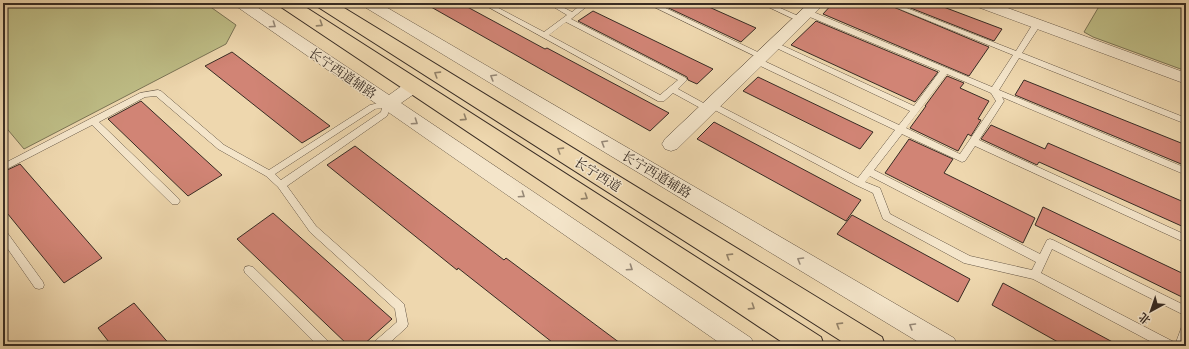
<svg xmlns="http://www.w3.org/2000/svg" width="1189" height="349" viewBox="0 0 1189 349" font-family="'EB Garamond','Noto Serif SC',serif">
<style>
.green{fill:#bebd86;stroke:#7b7455}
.building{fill:#d18475;stroke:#382c24}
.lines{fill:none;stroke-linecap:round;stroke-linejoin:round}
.lane-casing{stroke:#665746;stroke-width:1}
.street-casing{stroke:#665746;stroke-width:1}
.primary-casing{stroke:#382c24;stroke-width:2}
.lane{fill:#f4e5ca;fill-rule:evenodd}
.street{fill:#f4e5ca;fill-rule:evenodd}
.primary{fill:#eed7ae;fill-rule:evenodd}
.oneway{stroke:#938269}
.oneway2{stroke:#968877}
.labels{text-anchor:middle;stroke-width:3;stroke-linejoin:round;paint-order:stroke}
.street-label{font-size:13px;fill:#382c24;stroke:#f4e5ca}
</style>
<rect width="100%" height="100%" fill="#eed7ae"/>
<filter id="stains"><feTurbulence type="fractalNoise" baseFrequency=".005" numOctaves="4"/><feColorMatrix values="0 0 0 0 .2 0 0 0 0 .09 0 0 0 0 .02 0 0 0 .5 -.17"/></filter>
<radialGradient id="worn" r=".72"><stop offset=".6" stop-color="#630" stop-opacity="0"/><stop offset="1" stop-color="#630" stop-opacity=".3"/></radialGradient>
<path class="green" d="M3 3H205L236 25 226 44 24 149 3 124Z
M1101 3H1186V71L1093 37 1084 32Z"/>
<path class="building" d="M424 3H460L545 49 547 48 669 113 650 131Z
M658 3H700L756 28 741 42Z
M833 3H884L989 47 969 76 823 14Z
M898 3H933L1002 29 994 41Z
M593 11 713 69 697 84 688 80 687 77 578 21Z
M816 21 938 72 915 102 791 45Z
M232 52 330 126 302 143 205 66Z
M947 76 964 83 960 88 989 101 978 119 981 120 971 136 968 134 958 151 910 128 926 106H925Z
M758 77 873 132 860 149 743 91Z
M1024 80 1186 145V166L1015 95Z
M141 101 222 175 188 196 108 119Z
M714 122 861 200 846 221 697 139Z
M991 125 1045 149 1048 143 1186 203V228L1039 162 1037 165 981 139Z
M909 139 953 159 944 173 1035 218 1023 243 885 173Z
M355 146 504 260 506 258 624 346H557L458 268 457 270 327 165Z
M20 164 102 258 64 283 3 208V172Z
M1043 207 1186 275V299L1035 225Z
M273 213 392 319 362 346H349L237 239Z
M852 215 970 279 958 302 837 234Z
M1003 283 1120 346H1065L992 305Z
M134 303 171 346H112L98 328Z"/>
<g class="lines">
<g class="lane-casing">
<path id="lane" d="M481 3H489L544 32 567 15 547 3H555L572 12 583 3H591L571 19 686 78 687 80 678 89 707 105 711 102 714 103 858 178 895 130 754 63V59H760L899 125 910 111 770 45 774 43H777L914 106 940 71 805 15V11H811L992 87 1013 55 885 3H894L1016 51 1034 22H1040L1041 24 1022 53 1186 118V124L1019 58 999 90 1186 168V175L1002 97 1004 101 979 140 1186 235V243L975 146 965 161 962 162 902 134 874 170 1040 254 1047 240 1050 239 1053 240 1186 306V316L1052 249 1041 273 1174 342 1175 345 1182 326 1186 324V346H1159L1033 279 964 263 883 219 873 193 856 185 711 108 707 111 704 110 673 93 664 101H658ZM566 22 678 80 660 95 549 35ZM947 74 991 93 996 101 960 154 906 128ZM870 176 1036 262 1032 270 970 256 890 214 880 188 865 182Z
M646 3H655L766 56 762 58H759Z
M760 3H769L805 19 804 21H798Z
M158 90 161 91 224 145 269 170 370 105 388 101 391 102 392 104 387 116 287 186 316 226 404 304 408 324 407 327 386 346H372L374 342 397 322 395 309 310 232 278 187 266 176 218 149 156 96 145 97 99 122 178 198 180 201 178 204H172L92 125 3 171V164L140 93ZM382 108 381 112 281 180 275 174 375 109Z
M3 230 6 231 43 282 44 285 43 288 39 289 35 288 3 242Z
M249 266 253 267 329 342 331 346H318L245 273 244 270 245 267Z"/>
</g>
<g class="street-casing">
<path id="street" d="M234 3H251L389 95C398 89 408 79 420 82L422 86 420 90 401 103 751 338 755 346H724L236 6Z
M361 3H379L954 338 958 346H925L363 6Z
M809 3H825L677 149 671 151 665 149 662 144 665 139Z
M973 3H994L1186 73V84L975 6Z"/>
</g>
<g class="primary-casing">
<path id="primary" d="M278 3H299L821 337 824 346H788L281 7Z
M315 3H336L882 337 885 346H849L318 7Z"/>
</g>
<use href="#lane" class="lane"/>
<use href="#street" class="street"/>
<use href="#primary" class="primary"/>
</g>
<defs><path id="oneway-chevron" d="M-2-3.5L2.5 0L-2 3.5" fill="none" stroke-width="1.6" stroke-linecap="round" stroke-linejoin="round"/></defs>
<g class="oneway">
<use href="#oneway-chevron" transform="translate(320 24) rotate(33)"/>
<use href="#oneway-chevron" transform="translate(437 74) rotate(-148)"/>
<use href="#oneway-chevron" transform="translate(464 118) rotate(33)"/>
<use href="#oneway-chevron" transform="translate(560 150) rotate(-148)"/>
<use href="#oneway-chevron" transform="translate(585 197) rotate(33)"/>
<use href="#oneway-chevron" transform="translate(729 256) rotate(-148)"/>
<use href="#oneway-chevron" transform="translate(752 307) rotate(33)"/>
<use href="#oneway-chevron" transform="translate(839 325) rotate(-148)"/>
</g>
<g class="oneway2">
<use href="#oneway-chevron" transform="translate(273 25) rotate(34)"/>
<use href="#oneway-chevron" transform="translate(493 77) rotate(-149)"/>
<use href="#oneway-chevron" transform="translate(415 122) rotate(34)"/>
<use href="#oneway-chevron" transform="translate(604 143) rotate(-149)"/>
<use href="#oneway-chevron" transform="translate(522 195) rotate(34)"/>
<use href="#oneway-chevron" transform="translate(800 260) rotate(-149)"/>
<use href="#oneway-chevron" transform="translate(630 268) rotate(34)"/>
<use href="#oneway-chevron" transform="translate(912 326) rotate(-149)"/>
</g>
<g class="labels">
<g class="street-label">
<text transform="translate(343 73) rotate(34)" y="5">长宁西道辅路</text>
<text transform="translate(598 174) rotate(32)" y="5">长宁西道</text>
<text transform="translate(657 174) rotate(31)" y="5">长宁西道辅路</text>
</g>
</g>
<rect width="1189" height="349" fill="none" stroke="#eed7ae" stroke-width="16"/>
<rect x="4" y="4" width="1181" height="341" fill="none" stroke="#382c24" stroke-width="2"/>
<rect x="8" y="8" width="1173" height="333" fill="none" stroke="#382c24"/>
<g transform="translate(1151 311) rotate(220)" stroke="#f4e5ca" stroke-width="3" paint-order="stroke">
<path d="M0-3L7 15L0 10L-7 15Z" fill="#382c24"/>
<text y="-6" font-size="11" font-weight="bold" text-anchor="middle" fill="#382c24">北</text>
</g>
<rect width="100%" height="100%" filter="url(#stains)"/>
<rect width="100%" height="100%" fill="url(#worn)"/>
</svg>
